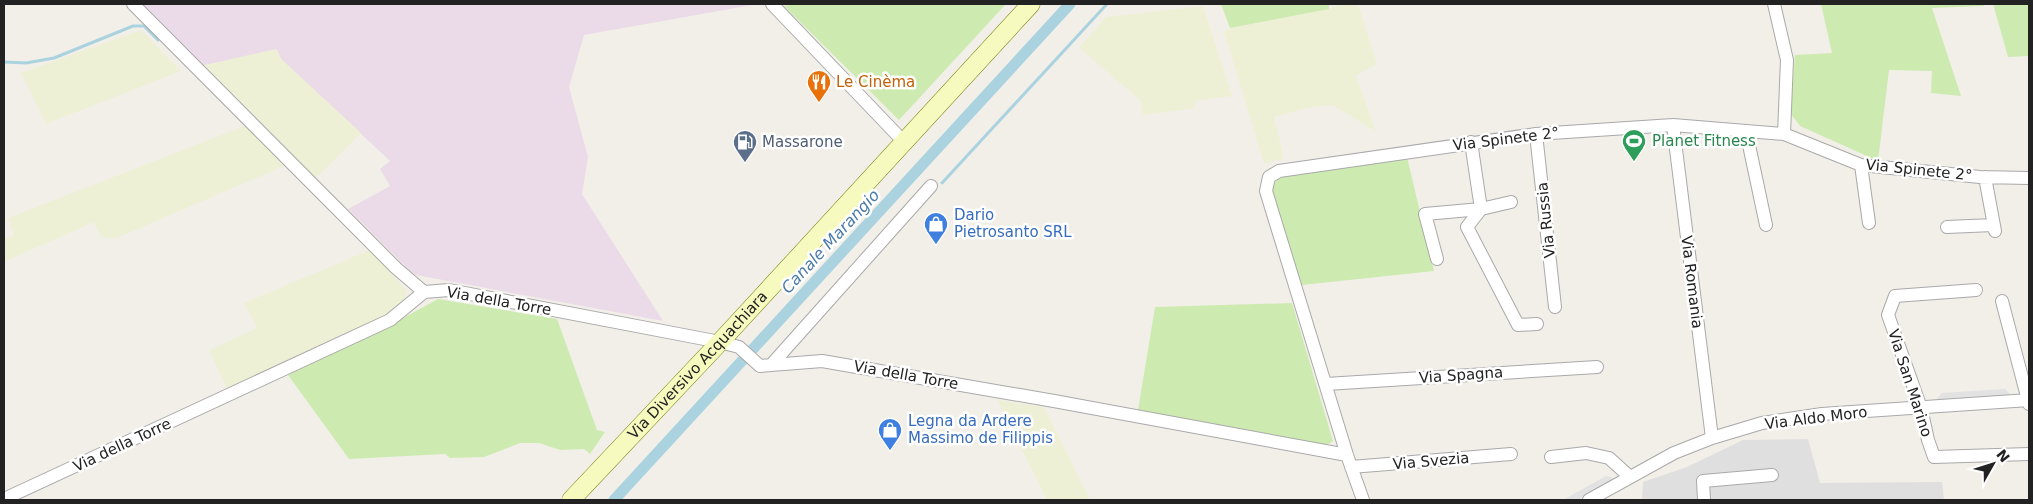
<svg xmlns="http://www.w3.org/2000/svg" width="2033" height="504" viewBox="0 0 2033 504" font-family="'DejaVu Sans',sans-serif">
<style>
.residential{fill:#e0dfdf}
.industrial{fill:#ebdbe8}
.farmland{fill:#eef0d5}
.grass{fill:#cdebb0}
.parking{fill:#e2e2e2}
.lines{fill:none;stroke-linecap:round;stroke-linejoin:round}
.stream{stroke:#aad3df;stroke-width:3}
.canal{stroke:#aad3df;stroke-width:11}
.street-casing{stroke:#a9a9a9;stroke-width:14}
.secondary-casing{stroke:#707d05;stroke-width:19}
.street{stroke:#fff;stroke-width:12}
.secondary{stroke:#f7fabf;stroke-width:18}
.labels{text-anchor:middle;stroke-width:5;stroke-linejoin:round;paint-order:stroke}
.food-label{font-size:15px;fill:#c56008;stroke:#fff;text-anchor:start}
.street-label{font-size:15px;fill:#222;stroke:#fff}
.leisure-label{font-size:15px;fill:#27864d;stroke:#fff;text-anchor:start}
.service-label{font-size:15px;fill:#4e5e75;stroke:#fff;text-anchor:start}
.shop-label{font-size:15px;fill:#366cbe;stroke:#fff;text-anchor:start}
.water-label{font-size:16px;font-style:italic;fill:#4a7aab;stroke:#fff}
</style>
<rect width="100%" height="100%" fill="#f2efe9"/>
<path class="residential" d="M1808 439 1820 483 1942 482 1944 500H1642L1643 482 1687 467 1743 440Z"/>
<path class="industrial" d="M139 4H758L584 35 569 87 588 157 582 194 663 321 416 275 408 269 348 209 390 186 380 169 390 161 298 75 281 59 277 50 201 66Z"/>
<path class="farmland" d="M1341 4H1358L1377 64 1356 76 1376 132 1333 105 1307 108 1274 117 1284 159 1264 163 1224 32 1230 28 1329 9Z
M1203 6 1232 96 1196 101 1195 108 1143 115 1140 100 1079 48 1106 17Z
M141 30 181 71 46 124 21 73Z
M276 49 281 59 361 133 316 178 201 66Z
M247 125 284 166 117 238 101 237 94 222 4 262V239L14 235 8 218Z
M370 250 407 291 402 305 386 315 227 389 209 350 257 328 244 303Z
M997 400 1044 407 1090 500H1047Z"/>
<path class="grass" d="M797 4H1006L899 120 784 6Z
M1221 4H1329V9L1230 28Z
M1821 4H1983L1984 6 1932 8 1961 96 1931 93 1932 71 1889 70 1878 161 1800 126 1790 113 1795 55 1832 53Z
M1993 4H2029V56L2008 57Z
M1407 157 1434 271 1302 285 1270 190 1280 176Z
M438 299 557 319 597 430 605 432 590 454 584 449 560 450 539 443H520L484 457 450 458 445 454 349 459 288 375 405 317Z
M1292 303 1333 441 1327 445 1138 410 1155 307Z"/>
<path class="parking" d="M2005 389 2012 396 1935 401 1942 393Z
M1606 476 1617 479 1578 500H1563Z"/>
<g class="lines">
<path class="stream" d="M4 62 26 63 54 58 133 26H144L158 40
M942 183 1107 4"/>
<path class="canal" d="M614 500 1070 4"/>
<g class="street-casing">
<path id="street" d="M133 4 396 268 424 292 449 290 720 342 739 347 760 366 822 361 1054 401 1347 455
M772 4 904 142
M1774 4 1787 60 1784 134
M1673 125 1712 438
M1746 131 1766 225
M1536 134 1555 307
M1861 165 1869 223
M1985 177 1995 231
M1511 202 1481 209 1467 227 1518 325 1537 324
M1947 227 1993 225
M1437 259 1425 214 1481 209 1471 142
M1976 290 1895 296 1888 315 1921 408 1928 440 1934 457 2029 454
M2002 301 2029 404
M772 364 931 186
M1326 384 1597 367
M1551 457 1586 453 1609 458 1630 477
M1351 467 1511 454
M4 499 390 320 424 292
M1363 500 1347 455 1266 191 1269 177 1279 171 1536 134 1673 125 1784 134 1861 165 1980 177 2029 178
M1589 500 1674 453 1712 438 1762 423 1822 414 2029 400
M1704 500 1703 481 1772 475"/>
</g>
<g class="secondary-casing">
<g id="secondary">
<path id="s1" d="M571 500 720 342 1031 4"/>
</g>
</g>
<use href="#street" class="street"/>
<use href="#secondary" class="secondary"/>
</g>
<defs>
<g id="restaurant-pin" transform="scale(1.25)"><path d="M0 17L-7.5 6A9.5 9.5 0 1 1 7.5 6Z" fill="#e8710a" stroke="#fff"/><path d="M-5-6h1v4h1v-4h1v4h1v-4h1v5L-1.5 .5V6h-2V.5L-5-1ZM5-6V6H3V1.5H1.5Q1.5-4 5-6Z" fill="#fff"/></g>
<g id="stadium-pin" transform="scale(1.25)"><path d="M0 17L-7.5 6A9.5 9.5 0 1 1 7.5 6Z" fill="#2e9e5b" stroke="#fff"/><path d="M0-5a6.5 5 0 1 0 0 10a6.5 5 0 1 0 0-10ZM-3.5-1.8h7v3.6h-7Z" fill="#fff"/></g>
<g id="fuel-pin" transform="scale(1.25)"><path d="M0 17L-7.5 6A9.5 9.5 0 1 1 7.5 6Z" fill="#5c6f8a" stroke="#fff"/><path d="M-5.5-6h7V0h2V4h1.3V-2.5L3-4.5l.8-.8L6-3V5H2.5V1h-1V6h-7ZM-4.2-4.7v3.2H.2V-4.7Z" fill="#fff"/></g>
<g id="shop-pin" transform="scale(1.25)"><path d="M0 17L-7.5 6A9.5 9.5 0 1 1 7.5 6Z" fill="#3f7fe0" stroke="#fff"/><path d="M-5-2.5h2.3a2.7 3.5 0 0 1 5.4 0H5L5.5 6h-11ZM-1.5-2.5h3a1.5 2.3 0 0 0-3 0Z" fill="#fff"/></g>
</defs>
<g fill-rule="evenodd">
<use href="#restaurant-pin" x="819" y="82"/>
<use href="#stadium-pin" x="1634" y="141"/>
<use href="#fuel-pin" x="745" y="142"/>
<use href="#shop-pin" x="936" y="224"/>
<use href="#shop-pin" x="890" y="430"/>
</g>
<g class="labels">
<g class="food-label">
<text x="836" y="87">Le Cinèma</text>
</g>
<g class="street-label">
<text transform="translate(1506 139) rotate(-7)" y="5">Via Spinete 2°</text>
<text transform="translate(1919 170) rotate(6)" y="5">Via Spinete 2°</text>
<text transform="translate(1546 220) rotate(-96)" y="5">Via Russia</text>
<text transform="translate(1692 282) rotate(83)" y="5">Via Romania</text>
<text transform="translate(499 301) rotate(10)" y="5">Via della Torre</text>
<text dy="5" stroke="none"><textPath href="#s1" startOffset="185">Via Diversivo Acquachiara</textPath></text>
<text transform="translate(906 375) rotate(10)" y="5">Via della Torre</text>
<text transform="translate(1461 375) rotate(-4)" y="5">Via Spagna</text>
<text transform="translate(1910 383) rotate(72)" y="5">Via San Marino</text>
<text transform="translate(1816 418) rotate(-7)" y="5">Via Aldo Moro</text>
<text transform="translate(122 445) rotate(-25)" y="5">Via della Torre</text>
<text transform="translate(1431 461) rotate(-5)" y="5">Via Svezia</text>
</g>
<g class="leisure-label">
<text x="1652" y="146">Planet Fitness</text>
</g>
<g class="service-label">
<text x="762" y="147">Massarone</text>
</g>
<g class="shop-label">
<text x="954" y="220">Dario<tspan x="954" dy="17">Pietrosanto SRL</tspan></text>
<text x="908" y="426">Legna da Ardere<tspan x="908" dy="17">Massimo de Filippis</tspan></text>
</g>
<g class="water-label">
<text transform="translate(830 241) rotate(-47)" y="6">Canale Marangio</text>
</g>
</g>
<rect width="2033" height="504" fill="none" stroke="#222222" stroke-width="10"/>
<g transform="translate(1993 464) rotate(51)" stroke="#ffffff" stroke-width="4" paint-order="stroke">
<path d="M0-4L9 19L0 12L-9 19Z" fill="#222222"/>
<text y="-8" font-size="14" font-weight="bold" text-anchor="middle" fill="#222222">N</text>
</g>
</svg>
